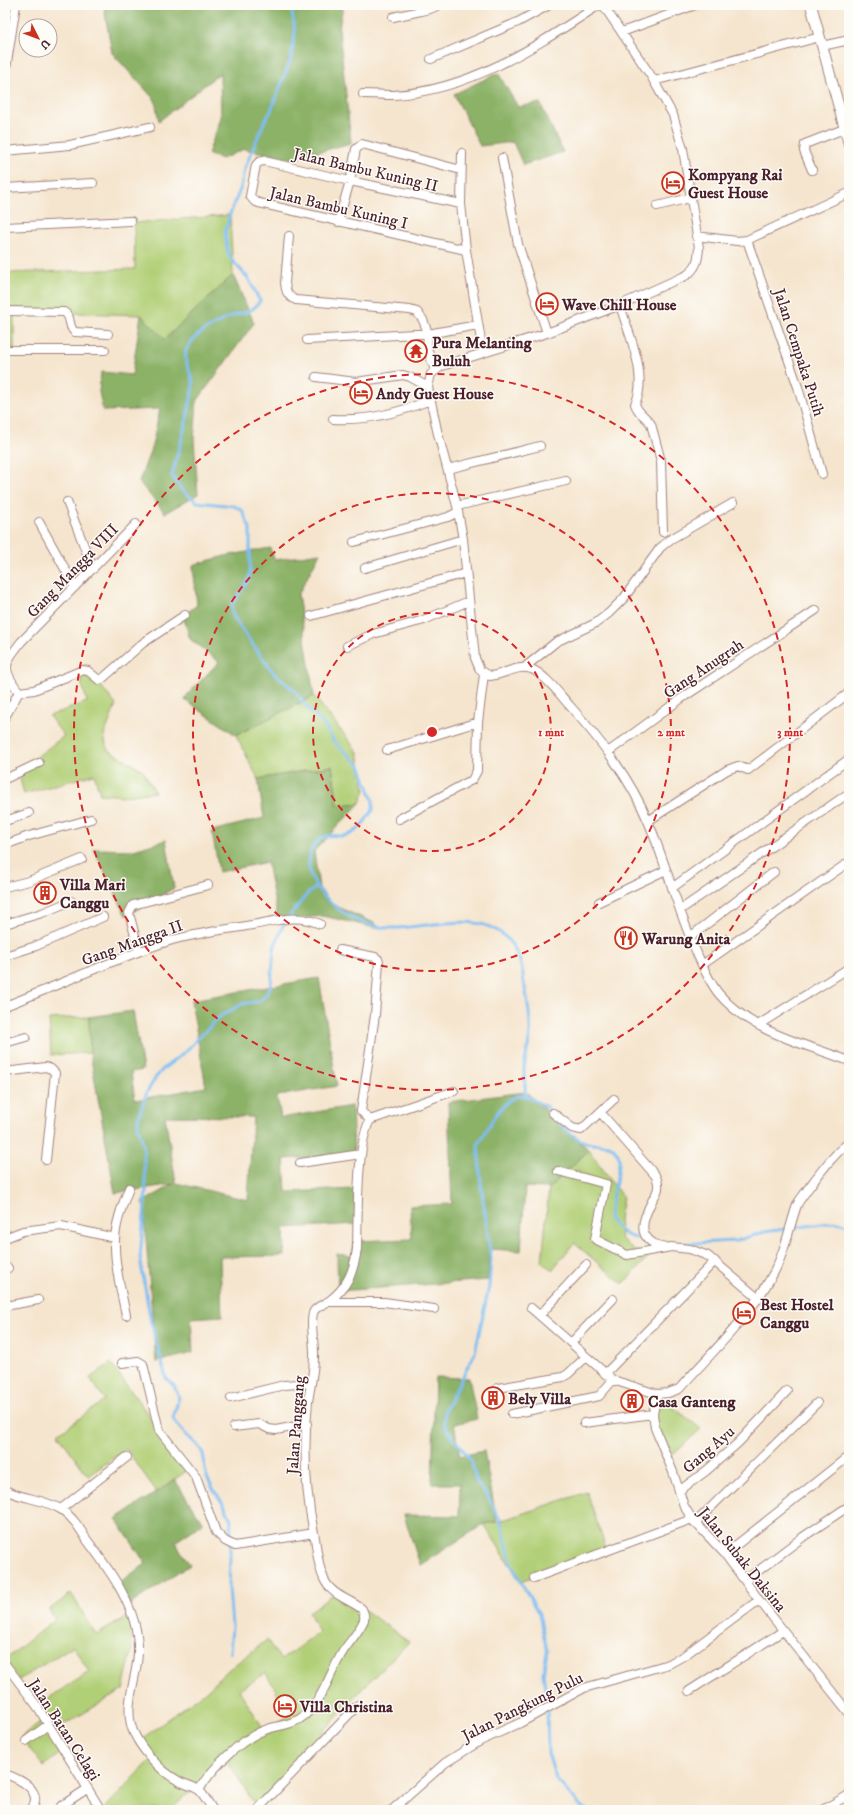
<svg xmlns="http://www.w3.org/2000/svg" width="854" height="1815" viewBox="0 0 854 1815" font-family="'IM FELL DW Pica',serif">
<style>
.green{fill:#b1cf76;stroke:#7e7750;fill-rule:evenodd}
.forest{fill:#8cb267;stroke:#6b6849;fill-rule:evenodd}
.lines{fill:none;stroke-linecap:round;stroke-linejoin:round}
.stream{stroke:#7fbef3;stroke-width:3}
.minor-casing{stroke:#a0827c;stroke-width:10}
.tertiary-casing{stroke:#a0827c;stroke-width:12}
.minor{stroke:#fff;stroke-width:8}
.tertiary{stroke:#fff;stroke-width:10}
.ring{fill:none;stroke:#d62828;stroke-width:2;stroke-dasharray:7 5}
.labels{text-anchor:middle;stroke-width:3;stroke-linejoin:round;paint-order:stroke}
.street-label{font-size:16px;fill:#4a1f2b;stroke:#fdfcf7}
.poi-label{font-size:16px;font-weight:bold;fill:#4a1f2b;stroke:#fdfcf7;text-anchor:start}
.centre{fill:#d62828;stroke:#fdfcf7;stroke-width:2}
.ring-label{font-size:12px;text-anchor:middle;font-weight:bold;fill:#d62828;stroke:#fdfcf7;stroke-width:3;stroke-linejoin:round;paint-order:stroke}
</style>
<rect width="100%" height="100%" fill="#fdfcf7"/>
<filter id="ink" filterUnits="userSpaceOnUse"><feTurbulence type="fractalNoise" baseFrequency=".025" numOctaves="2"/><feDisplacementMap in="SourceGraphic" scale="8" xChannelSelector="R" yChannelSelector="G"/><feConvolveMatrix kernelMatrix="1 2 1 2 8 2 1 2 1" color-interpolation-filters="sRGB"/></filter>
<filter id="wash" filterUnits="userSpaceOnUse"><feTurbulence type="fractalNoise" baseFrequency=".012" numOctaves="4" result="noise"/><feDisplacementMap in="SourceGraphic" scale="16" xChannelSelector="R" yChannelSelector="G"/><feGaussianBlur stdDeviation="0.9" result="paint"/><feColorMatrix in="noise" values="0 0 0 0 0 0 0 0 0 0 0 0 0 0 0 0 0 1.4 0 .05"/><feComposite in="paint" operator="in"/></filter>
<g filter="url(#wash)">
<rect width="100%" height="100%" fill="#f5e5ce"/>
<path class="green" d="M230 215 233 275 165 339 141 315 72 313 14 308V348L5 349V273L135 269 134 223Z
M84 665 116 705 104 735 107 749 143 770 155 792 124 796 100 794 94 774 24 794 18 771 64 736 49 716 87 702 78 671Z
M314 696 358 752 365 790 360 803 338 806 332 766 258 779 236 735Z
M89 1017 90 1053 51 1055 49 1019Z
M589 1150 623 1198 619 1219 621 1238 634 1251 652 1253 623 1284 574 1243 552 1270 542 1262 549 1188Z
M111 1363 188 1470 157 1492 126 1449 88 1476 58 1434 105 1400 90 1378Z
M651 1396 668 1403 701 1429 665 1462 649 1417Z
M587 1492 607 1552 520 1581 484 1524 497 1522Z
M71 1593 96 1635 130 1615 132 1649 123 1690 55 1730 61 1753 43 1766 21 1737 45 1718 36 1706 89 1672 73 1646 17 1681 5 1666V1660L55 1619 49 1610Z
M334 1594 366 1611 409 1642 361 1690 256 1807 225 1757 171 1810H103L152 1759 136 1743 205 1692 228 1670 267 1640 281 1660 319 1632 309 1612ZM266 1673 290 1715 265 1731 239 1690Z"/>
<path class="forest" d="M115 5H343L339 29 351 143 292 159 244 149 222 159 208 154 221 118 220 73 159 121 155 100 112 53 104 7Z
M498 73 518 107 540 103 563 152 523 165 513 142 480 146 454 94Z
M233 275 254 323 197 401 194 440 198 494 165 513 139 482 152 446 160 409 103 411 99 392 101 372 132 375 141 315 165 339Z
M270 548 275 560 320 553 298 595 314 696 236 735 185 700 188 694 219 662 190 639 183 616 197 605 193 565 225 556Z
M332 766 338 805 360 803 314 851 319 888 333 905 376 924 377 928 323 916 278 920 267 862 219 872 212 831 264 818 258 779Z
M166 840 174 888 126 916 94 849 134 850Z
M319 978 337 1086 277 1096 281 1118 352 1106 354 1155 284 1159 286 1192 355 1189 358 1224 284 1228 285 1256 220 1257 222 1316 191 1318 193 1353 156 1362 143 1202 174 1184 115 1193 90 1053 89 1017 133 1011 143 1070 131 1072 135 1100 206 1087 191 1000ZM165 1116 253 1117 248 1200 176 1183Z
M526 1092 589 1150 549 1188 525 1187 521 1251 490 1249 488 1280 338 1291 337 1254 352 1256 355 1241 412 1239 410 1206 452 1204 448 1102Z
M435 1377 469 1378 477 1419 454 1424 460 1456 484 1451 497 1522 484 1524 420 1565 404 1515 459 1516 460 1484H432Z
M175 1480 203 1523 175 1542 190 1565 126 1607 112 1587 146 1564 116 1519Z"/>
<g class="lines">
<path class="stream" d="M291 5 295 32 291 59 270 113 265 120 244 170 241 187 230 214 225 232 227 249 230 258 248 278 260 301C249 316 243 311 229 317 219 322 205 329 197 336 183 349 183 355 190 373 191 377 193 380 193 384 190 416 179 446 172 476L183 491 197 502 234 506 242 510 250 528V573L248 581 232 604V614L242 630 273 672 295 691 306 706 325 726 334 742 360 765 373 801V810C367 818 359 832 348 835 337 839 329 829 315 844 308 851 308 867 311 876 317 890 325 898 337 908 352 919 367 926 387 928 426 930 485 905 512 945 520 956 522 968 524 982 527 999 531 1015 530 1033 529 1045 526 1056 524 1068 524 1077 525 1087 526 1096L547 1107 552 1114
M526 1096H517L508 1101 496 1114 478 1145 481 1184 491 1258 489 1286 475 1353 445 1410 444 1420 446 1429 471 1460 477 1483 487 1495 501 1522 512 1566 539 1614 547 1651 543 1673 547 1705 548 1753 556 1779 580 1806 588 1810
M557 1120C566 1131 577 1141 592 1144 597 1145 606 1143 611 1146 614 1148 619 1154 619 1158 620 1179 609 1199 609 1219 623 1234 625 1237 646 1240
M677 1244 736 1241 764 1232 836 1222 845 1224 849 1227
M230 1653 232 1626 229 1589 231 1520C226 1504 213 1492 207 1477 203 1469 206 1456 201 1450 193 1438 179 1432 173 1418L179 1397 174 1386 166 1378 151 1322 140 1258 146 1192 143 1144 138 1127V1118L147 1092 156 1077 163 1069 185 1052 219 1017 242 1004 260 1001 267 993 271 985 274 948 284 923 308 893 316 888"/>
</g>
</g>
<g filter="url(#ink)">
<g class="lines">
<g class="minor-casing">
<path id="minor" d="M603 5 651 76 673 115 683 149 699 248C698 260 697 267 687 275L620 305 547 333 442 366 431 374 428 387 437 430 457 506 463 539 475 658 480 670 490 676C503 675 519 664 531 669 544 673 561 696 570 706 601 741 630 778 648 821 666 863 677 909 696 951 702 965 709 982 719 994 752 1033 803 1043 849 1061
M393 17 430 9 439 5
M622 32 695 5
M822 46 849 40
M431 59 518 22 549 5
M5 75 16 5
M654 81 820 37
M363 94C373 94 384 95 394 95 472 90 536 46 599 5
M5 151 70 145 150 127
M462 153 461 204 466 250 483 353
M502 158 518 244 547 333
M812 170 804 151 805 144 844 129
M5 188 93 183
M461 204 350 181 264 161 259 162 256 165 250 196 254 201 259 203 466 250
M657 206 690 198
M338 222 350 181 356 149 362 144 461 170
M5 227 131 221
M289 236 285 283C286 292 288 297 296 300L410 310 417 312 423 320 428 333 427 348 435 370
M696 236 737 241 747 240 849 193
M747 240 798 387 822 474
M620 305C628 333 649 376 635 404 638 414 646 416 651 424L661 461 663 532
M5 311 64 312C73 317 67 327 75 332L108 334
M307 340 433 333 478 325
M5 350H105
M316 377 356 382 403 375 410 377 428 387
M333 419C367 421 399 413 430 400
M448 469 540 446
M67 502 93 569
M457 506 566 481
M39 522 75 587
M354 542 448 517 458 512
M365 568 463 539
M311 616 466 573
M347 646 373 634 424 620 469 601
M525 667 556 642 596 623 609 613 624 598 660 548 671 539 733 503
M19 692 34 690 83 670 88 671 99 680 102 679 143 643 185 615
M5 717 19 692C1 668 4 664 21 642L136 524
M387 750 478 722
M608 752 682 698 816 610
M5 779 39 763
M399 819 466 783 472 780 477 771 478 722 484 674
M5 821 29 813
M648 821 727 770 738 766 748 770 752 767 849 693
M5 845 29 836 91 819
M5 887 29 881 82 859
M672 888 849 759
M599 902 666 870
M680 910 849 793
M5 924 42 913 71 901
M690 937 774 872
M340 950 375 957 378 959 379 962 375 1015 361 1111 370 1120
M139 951 129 913 133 905 208 885
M5 956 36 946 103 917
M702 965 849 862
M5 1006C60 985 113 959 169 941 196 933 224 930 252 925 277 921 296 913 320 924
M758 1025 849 968
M5 1043 26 1037
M5 1072 46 1067 51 1069 55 1073 46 1160
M600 1112 655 1175C656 1177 658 1181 658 1184 659 1190 656 1194 653 1199 643 1218 634 1238 662 1247
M553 1113 572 1128 581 1130 614 1099
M300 1163 361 1154
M558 1171 606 1184 595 1239 627 1255 671 1247 690 1249 708 1256 759 1299
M5 1238 23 1231 61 1226 115 1238
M5 1269 8 1268
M327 1302H384L434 1309
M5 1306 38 1300
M531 1308 613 1380 657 1394 668 1393 679 1389C712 1352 749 1318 773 1274 785 1253 789 1228 797 1205 799 1200 804 1195 807 1190 820 1173 832 1156 849 1142
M126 1315C121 1291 114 1263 115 1239 116 1221 123 1204 129 1188
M540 1315 586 1265
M571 1343 613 1299
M122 1363 138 1361 143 1364 159 1430 196 1477 216 1532 225 1541 235 1546 314 1533
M605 1374 715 1261
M498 1388 563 1377 568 1374 586 1357
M657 1394 653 1414 655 1428 673 1472 684 1506 692 1519 725 1554 759 1600 849 1713
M231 1398 284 1385 311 1383
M512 1414 599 1396 613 1380
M584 1423 653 1414
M234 1427 259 1424 269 1429 276 1430 307 1424
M5 1490C23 1499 45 1499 62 1510 73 1517 80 1529 87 1540 111 1572 140 1611 138 1653 137 1679 123 1705 133 1731 141 1749 160 1771 177 1780 183 1784 193 1786 199 1790 204 1795 209 1804 213 1810
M679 1491 706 1471 738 1443 787 1391
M61 1509 127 1457
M695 1523 817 1403
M725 1554 849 1456
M534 1578 692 1519
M746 1580 803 1537 849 1506
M5 1664 37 1706 101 1810
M689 1691 783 1631
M26 1741 48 1725
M5 1774C20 1779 45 1791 31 1810
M199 1790C211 1769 242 1738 265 1730 279 1725 294 1725 305 1715 323 1699 330 1673 342 1653 349 1642 359 1632 364 1620 365 1616 364 1613 362 1609 349 1599 331 1595 324 1579 318 1567 317 1551 315 1538 305 1492 303 1448 308 1402 310 1387 314 1372 314 1357 315 1345 309 1320 314 1311 317 1306 325 1304 329 1301 347 1288 354 1271 357 1249 358 1218 356 1146 370 1120L454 1091
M61 1806 87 1789
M257 1810 358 1705
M392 1810 445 1763 480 1741 520 1723 584 1688 669 1664 685 1655 759 1600
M822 1810 849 1795"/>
</g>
<g class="tertiary-casing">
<path id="tertiary" d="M811 5 849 144"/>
</g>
<use href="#minor" class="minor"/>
<use href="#tertiary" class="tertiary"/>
</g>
</g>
<g class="ring">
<circle cx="432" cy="732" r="119"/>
<circle cx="432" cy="732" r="239"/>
<circle cx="432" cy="732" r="358"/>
</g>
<defs>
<g id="hotel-ring" transform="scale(1.15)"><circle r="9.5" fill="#fdfcf7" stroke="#c8321e" stroke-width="1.5"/><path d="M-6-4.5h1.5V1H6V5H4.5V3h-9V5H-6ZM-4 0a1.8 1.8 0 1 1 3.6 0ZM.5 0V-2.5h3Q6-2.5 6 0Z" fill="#c8321e"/></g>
<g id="temple-ring" transform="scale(1.15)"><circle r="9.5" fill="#fdfcf7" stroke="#c8321e" stroke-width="1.5"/><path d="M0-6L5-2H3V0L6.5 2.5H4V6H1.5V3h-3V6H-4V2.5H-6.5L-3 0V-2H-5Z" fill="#c8321e"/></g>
<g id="building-ring" transform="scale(1.15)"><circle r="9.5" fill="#fdfcf7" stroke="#c8321e" stroke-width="1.5"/><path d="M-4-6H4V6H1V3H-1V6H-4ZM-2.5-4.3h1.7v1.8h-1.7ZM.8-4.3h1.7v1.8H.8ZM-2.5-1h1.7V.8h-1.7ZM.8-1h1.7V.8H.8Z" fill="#c8321e"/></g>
<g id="restaurant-ring" transform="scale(1.15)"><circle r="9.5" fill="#fdfcf7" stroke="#c8321e" stroke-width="1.5"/><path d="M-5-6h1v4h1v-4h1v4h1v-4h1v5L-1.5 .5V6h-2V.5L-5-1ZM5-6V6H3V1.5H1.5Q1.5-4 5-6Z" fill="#c8321e"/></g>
</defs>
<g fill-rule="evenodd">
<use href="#hotel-ring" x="673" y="183"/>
<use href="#hotel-ring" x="547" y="304"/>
<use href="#temple-ring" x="416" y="351"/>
<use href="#hotel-ring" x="361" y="393"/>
<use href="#building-ring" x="45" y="893"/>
<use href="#restaurant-ring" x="626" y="938"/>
<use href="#hotel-ring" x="744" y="1313"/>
<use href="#building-ring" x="493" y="1398"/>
<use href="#building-ring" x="632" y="1401"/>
<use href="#hotel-ring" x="285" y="1706"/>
</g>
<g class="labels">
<g class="street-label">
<text transform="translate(366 169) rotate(13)" y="6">Jalan Bambu Kuning II</text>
<text transform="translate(339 207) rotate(13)" y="6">Jalan Bambu Kuning I</text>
<text transform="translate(800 352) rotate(72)" y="6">Jalan Cempaka Putih</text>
<text transform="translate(72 570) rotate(-46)" y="6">Gang Mangga VIII</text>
<text transform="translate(703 668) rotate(-34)" y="6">Gang Anugrah</text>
<text transform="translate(132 942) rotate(-20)" y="6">Gang Mangga II</text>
<text transform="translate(295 1425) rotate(-86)" y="6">Jalan Panggang</text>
<text transform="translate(708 1449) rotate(-41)" y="6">Gang Ayu</text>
<text transform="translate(743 1559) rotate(51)" y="6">Jalan Subak Daksina</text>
<text transform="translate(522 1706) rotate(-27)" y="6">Jalan Pangkung Pulu</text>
<text transform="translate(65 1729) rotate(57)" y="6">Jalan Batan Celagi</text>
</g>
<g class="poi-label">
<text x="688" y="180">Kompyang Rai<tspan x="688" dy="18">Guest House</tspan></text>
<text x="562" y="310">Wave Chill House</text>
<text x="432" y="348">Pura Melanting<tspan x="432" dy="18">Buluh</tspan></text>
<text x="376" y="399">Andy Guest House</text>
<text x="60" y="890">Villa Mari<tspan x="60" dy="18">Canggu</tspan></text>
<text x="642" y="944">Warung Anita</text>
<text x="760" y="1310">Best Hostel<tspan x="760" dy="18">Canggu</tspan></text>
<text x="508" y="1404">Bely Villa</text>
<text x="648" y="1407">Casa Ganteng</text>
<text x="300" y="1712">Villa Christina</text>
</g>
</g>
<circle cx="432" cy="732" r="6" class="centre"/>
<g class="ring-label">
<text x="551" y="736">1 mnt</text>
<text x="671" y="736">2 mnt</text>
<text x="790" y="736">3 mnt</text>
</g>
<rect width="854" height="1815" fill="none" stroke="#fdfcf7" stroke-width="20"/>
<g transform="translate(38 38) rotate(132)"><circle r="19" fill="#fdfcf7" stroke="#b5a4a5"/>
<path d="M0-3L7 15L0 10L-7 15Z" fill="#c8321e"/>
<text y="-6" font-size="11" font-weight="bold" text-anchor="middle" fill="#4a1f2b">U</text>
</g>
</svg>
